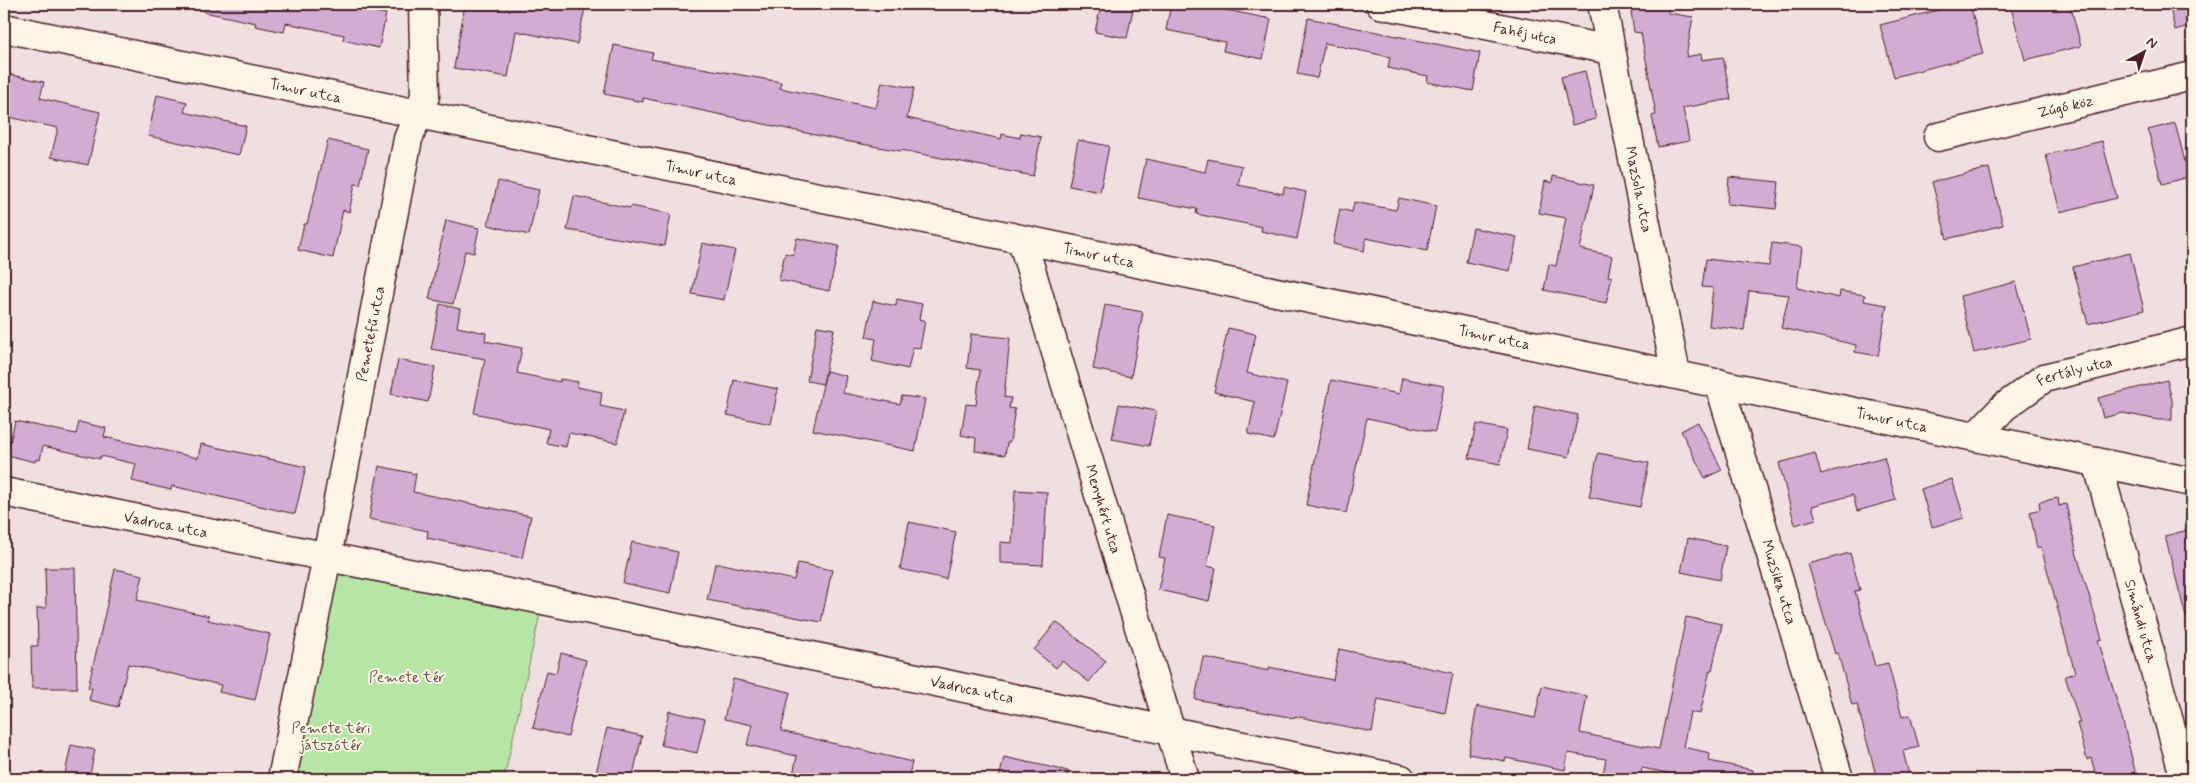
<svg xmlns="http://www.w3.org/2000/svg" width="2196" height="783" viewBox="0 0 2196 783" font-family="Mynerve,sans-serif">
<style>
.green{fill:#b6e6a6;stroke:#808268}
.building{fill:#d3acd3;stroke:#4a1f2b}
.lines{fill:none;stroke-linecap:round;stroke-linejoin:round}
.minor-casing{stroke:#4a1f2b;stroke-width:31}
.minor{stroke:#fcf5e5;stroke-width:28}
.labels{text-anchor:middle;stroke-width:4;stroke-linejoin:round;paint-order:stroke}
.street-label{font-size:15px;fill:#4a1f2b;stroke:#fcf5e5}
.park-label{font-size:15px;fill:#65514a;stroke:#fcf5e5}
</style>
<rect width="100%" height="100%" fill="#f0dfe0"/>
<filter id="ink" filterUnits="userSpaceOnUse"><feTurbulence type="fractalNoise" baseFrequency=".02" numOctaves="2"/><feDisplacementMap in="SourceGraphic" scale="10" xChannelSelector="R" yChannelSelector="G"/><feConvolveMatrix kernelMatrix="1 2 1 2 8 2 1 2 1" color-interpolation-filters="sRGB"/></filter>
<g filter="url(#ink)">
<path class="green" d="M327 557 543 600 504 779H282Z"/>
<path class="building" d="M204 4H350V7L386 14 379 48 343 40 344 35 286 23 284 32 255 26 256 23 204 12Z
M465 4H586L577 44 516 31 508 77 454 68Z
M1101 4H1134L1127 38 1095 32Z
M1171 4H1197L1271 19 1263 59 1223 51 1225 42 1166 30Z
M1630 4H1667L1668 13 1693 17 1686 57 1701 54 1702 60 1723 57 1731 99 1683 108 1689 141 1658 147 1652 116 1656 115 1641 33 1634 32Z
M1962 4H1970L1983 54 1894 77 1880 25Z
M2010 4H2070L2081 46 2025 60Z
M2169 4H2192V25L2175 30Z
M1308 18 1480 53 1473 91 1427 82 1428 76 1388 68 1390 57 1325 43 1317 78 1297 74Z
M614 45 653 53 651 59 781 82 780 88 876 108 882 82 914 88 907 118 1001 139 1002 134 1020 138 1021 133 1041 137 1033 176 901 150V151L839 140 643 98V102L604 94Z
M1585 71 1596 119 1572 125 1561 77Z
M8 74 44 82 40 98 100 112 88 165 51 157 58 128 4 116V94Z
M157 95 187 102 184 112 246 126 239 155 148 136Z
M2175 123 2189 177 2162 184 2148 130Z
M328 140 368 149 360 185 355 184 349 212 343 210 333 258 298 250 304 224H307Z
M1078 140 1109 146 1100 192 1069 186Z
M2102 141 2117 198 2060 212 2046 155Z
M1146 159 1205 172 1208 159 1242 166 1238 185 1283 194 1284 187 1306 192 1297 239 1261 231 1262 227 1196 214 1197 209 1138 198Z
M1989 168 2003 225 1947 239 1932 182Z
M1553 176 1594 185 1580 249 1612 256 1608 276 1612 277 1606 303 1544 290 1549 264 1556 266 1566 218 1539 213 1545 181 1552 183Z
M1729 177 1779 182 1776 209 1727 204Z
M498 181 539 190 529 235 488 225Z
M574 196 630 208 631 206 671 214 665 246 567 230Z
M1399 198 1436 206 1427 251 1366 238 1364 251 1333 244 1340 209 1352 212 1354 202 1396 210Z
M446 220 479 228 474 253 465 251 453 304 429 299Z
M1473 228 1517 237 1510 271 1466 262Z
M797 238 839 246 829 291 779 280 785 253 793 255Z
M702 243 735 250 724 300 692 294Z
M1772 243 1802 247 1797 288 1839 298 1840 291 1865 295 1864 301 1887 305 1878 356 1855 352 1856 345 1781 328 1789 295 1749 291 1744 330 1709 326 1713 288 1702 287 1706 259 1769 266Z
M2130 253 2144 310 2088 324 2073 267Z
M2016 282 2031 339 1974 353 1960 296Z
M897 299 922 304 919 319 925 321 920 348 913 347 908 369 872 361 876 339 866 337 873 301 896 306Z
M440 304 460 309 457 327 486 333 485 341 522 348 517 373 560 382V379L578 382 577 387 602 392 600 406 624 411 617 443 569 433 566 447 546 443 549 429 474 413 485 359 431 349Z
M1105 305 1143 312 1131 377 1093 369Z
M817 326 834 329 823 384 807 381Z
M1228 328 1256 334 1247 373 1287 383 1274 440 1248 434 1255 402 1214 392Z
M971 334 1010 338 1004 397 1011 398 1009 408 1015 409 1010 442 1007 443 1005 455 975 451 976 438 961 435 966 404 976 405 980 370 967 368Z
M398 360 435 367 428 402 391 394Z
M826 371 846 376 843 393 900 404 902 396 925 399 915 451 813 430Z
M1402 378 1444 386 1435 432 1367 418 1346 513 1306 505 1331 380 1399 394Z
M734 380 778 389 771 424 727 415Z
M2167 380 2172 400V420H2158L2123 413 2103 418 2098 398Z
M1119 404 1156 411 1149 446 1112 439Z
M1535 406 1578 415 1569 457 1527 449Z
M15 421 76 434 79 422 106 428 104 437 198 458 201 444 306 467 295 514 172 486 171 490 132 481 136 464 100 456V459L43 446 40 460 36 459 35 462 7 455Z
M1698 422 1722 470 1705 478 1681 431Z
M1476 424 1507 430 1500 464 1469 458Z
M1598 453 1649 463 1640 507 1589 497Z
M1815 453 1821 474 1884 457 1896 500 1857 511 1853 495 1812 506 1816 519 1795 525 1779 463Z
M379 466 416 474 413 492 531 516 522 558 427 538 428 531 369 519Z
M1952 479 1964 518 1932 527 1921 489Z
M1015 490 1047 492 1043 565 1000 563V542L1012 543Z
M2058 498 2059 506 2066 504 2077 555 2102 639 2098 640 2122 718 2137 779H2097L2091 758 2087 760 2077 723H2080L2065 676 2075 673 2041 547 2037 548 2030 512 2040 509 2039 502Z
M1167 515 1215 525 1207 566 1216 568 1209 601 1158 590 1165 558 1159 557Z
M909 522 956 532 946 579 900 569Z
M2192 529V616L2186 617 2165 536Z
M1688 538 1726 546 1720 580 1681 572Z
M632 542 678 552 670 593 623 583Z
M1850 553 1860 590 1855 591 1875 666 1888 663 1902 717 1910 715 1919 747 1903 751 1910 779H1877L1857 704 1852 705 1838 653 1835 654 1808 564Z
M798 563 832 570 821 622 707 600 715 564H723L794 580Z
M45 568H75L77 688H32L31 646H38L37 608H46Z
M115 569 143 575 137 600 209 616 208 620 270 634 255 700 219 692 221 685 128 664 118 707 89 700 92 688H88Z
M1686 617 1722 624 1712 670H1710L1700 714 1690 712 1683 747 1710 753 1709 761 1753 770 1752 779H1698L1642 768 1640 779H1602L1606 759 1568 753 1565 770 1506 758 1505 761 1468 754 1477 706 1535 718 1542 686 1587 696 1580 733 1659 749Z
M1056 622 1106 661 1089 682 1062 661 1056 668 1034 650Z
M1339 649 1453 673 1445 713 1378 699 1372 732 1295 716 1294 718 1195 699 1203 657 1269 671V667L1333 680Z
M561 653 586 660 568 737 533 728 547 671 556 673Z
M733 679 790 692 781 731 912 762 908 779H792L797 756 747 745 752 725 724 719Z
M669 711 705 719 697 753 661 745Z
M607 728 642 736 632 779H610L611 777 596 773Z
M71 745 95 750 89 779H64Z
M1004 757 1068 771V779H999Z"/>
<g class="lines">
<g class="minor-casing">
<g id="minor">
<path id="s1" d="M1380 4 1611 50"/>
<path id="s2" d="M1602 4 1676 374"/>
<path id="s3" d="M4 28 2192 482"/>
<path id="s4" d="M1938 137 2192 76"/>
<path id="s5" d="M1022 240 1185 779"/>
<path id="s6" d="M1719 383 1839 779"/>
<path id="s7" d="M1976 436 2004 407 2044 378 2192 341"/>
<path id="s8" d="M2097 462 2185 779"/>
<path id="s9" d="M4 492 543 600 1401 779"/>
<path id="s10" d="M282 779 327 557 408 139 425 96 423 4"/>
</g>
</g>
<use href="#minor" class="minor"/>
</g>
</g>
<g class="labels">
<g class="street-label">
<text dy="5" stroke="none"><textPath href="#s1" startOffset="148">Fahéj utca</textPath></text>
<text dy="5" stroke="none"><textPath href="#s3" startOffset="308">Timur utca</textPath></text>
<text dy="5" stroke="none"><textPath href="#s4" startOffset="131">Zúgó köz</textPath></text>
<text dy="5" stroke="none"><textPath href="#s3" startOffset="712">Timur utca</textPath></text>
<text dy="5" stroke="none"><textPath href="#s2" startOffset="189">Mazsola utca</textPath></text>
<text dy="5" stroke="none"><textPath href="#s3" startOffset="1118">Timur utca</textPath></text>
<text dy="5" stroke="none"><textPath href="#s10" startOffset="454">Pemetefű utca</textPath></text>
<text dy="5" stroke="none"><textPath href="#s3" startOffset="1522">Timur utca</textPath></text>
<text dy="5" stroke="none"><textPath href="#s7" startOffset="121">Fertály utca</textPath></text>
<text dy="5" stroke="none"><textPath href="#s3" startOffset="1928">Timur utca</textPath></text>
<text dy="5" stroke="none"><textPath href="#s5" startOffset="281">Menyhért utca</textPath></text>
<text dy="5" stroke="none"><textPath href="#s9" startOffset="165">Vadruca utca</textPath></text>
<text dy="5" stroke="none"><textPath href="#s6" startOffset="208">Muzsika utca</textPath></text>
<text dy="5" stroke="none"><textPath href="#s8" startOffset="165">Simándi utca</textPath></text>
<text dy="5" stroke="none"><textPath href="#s9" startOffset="988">Vadruca utca</textPath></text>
</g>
<g class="park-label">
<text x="407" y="682">Pemete tér</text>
<text x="331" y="733">Pemete téri<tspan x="331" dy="17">játszótér</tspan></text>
</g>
</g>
<rect width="2196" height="783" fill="none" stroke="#fcf5e5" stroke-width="20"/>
<rect x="10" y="10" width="2176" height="763" fill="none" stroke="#4a1f2b" stroke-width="2" filter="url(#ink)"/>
<g transform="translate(2144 52) rotate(40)" stroke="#fcf5e5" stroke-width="4" paint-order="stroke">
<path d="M0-4L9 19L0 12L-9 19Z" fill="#4a1f2b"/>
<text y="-8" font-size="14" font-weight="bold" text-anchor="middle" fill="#4a1f2b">N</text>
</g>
</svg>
